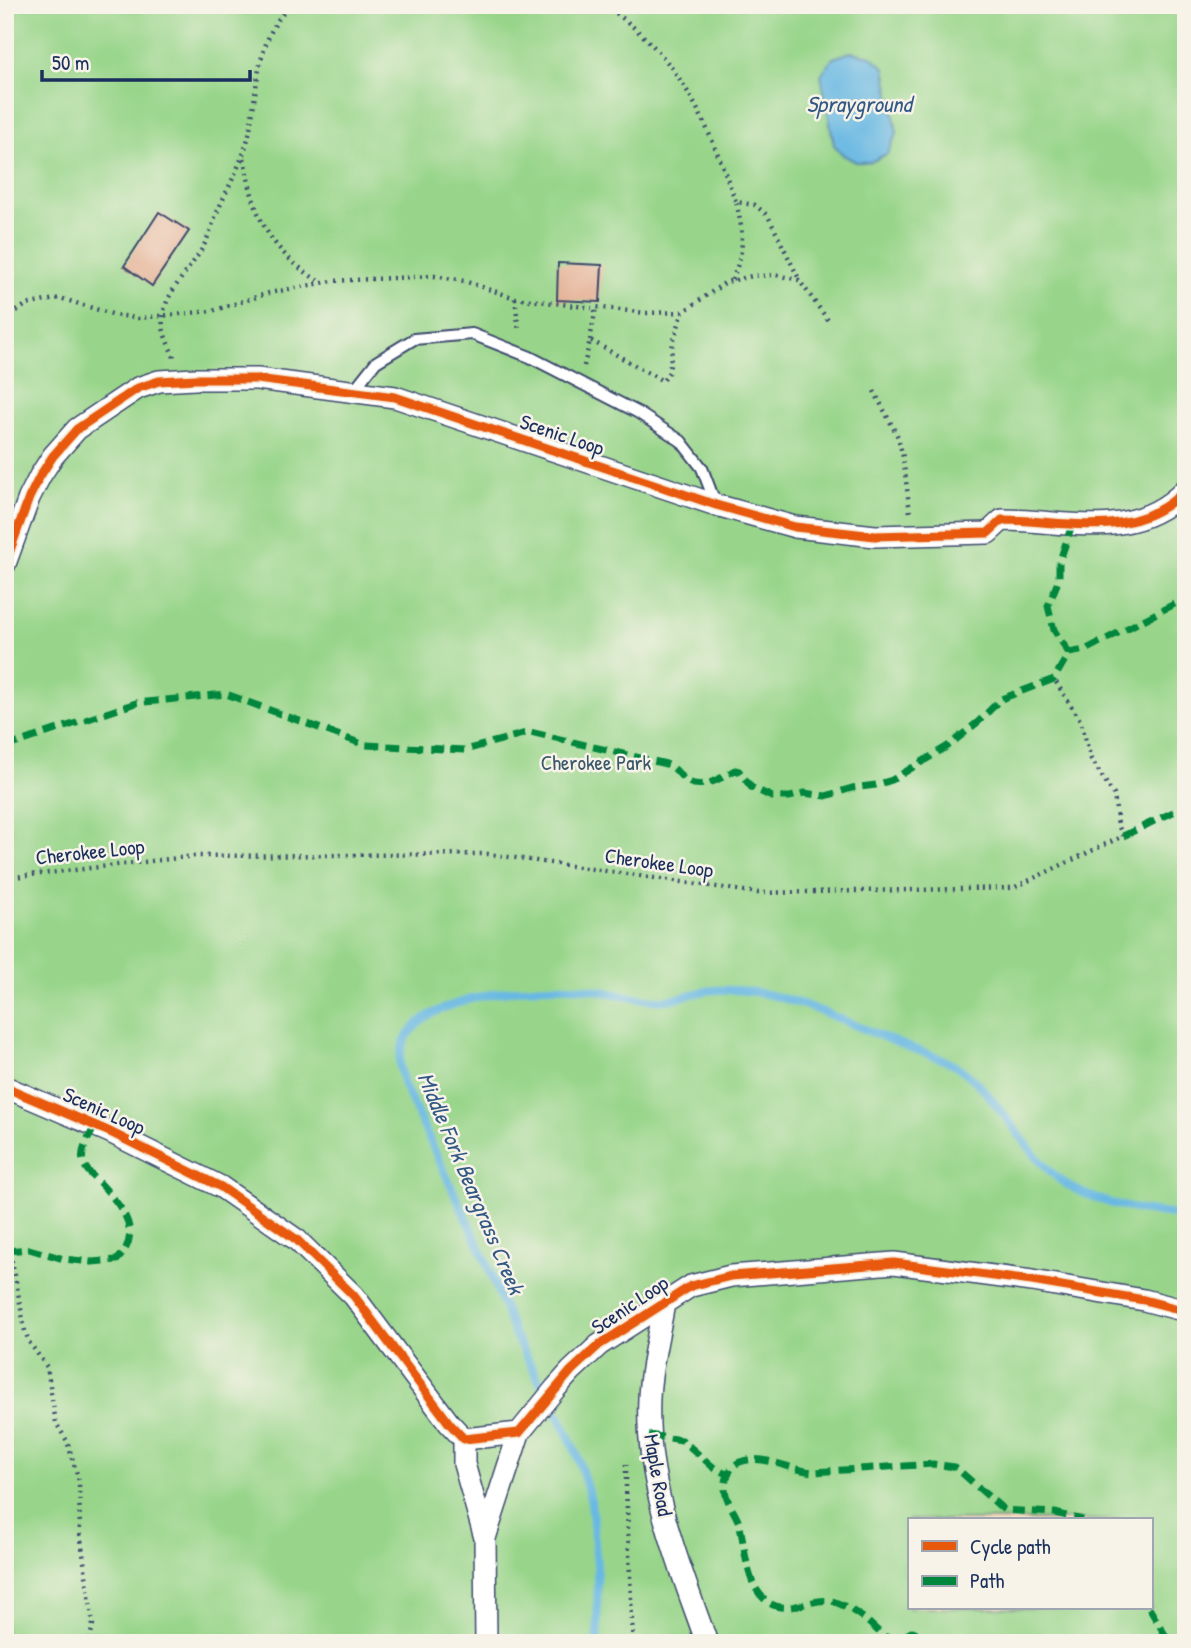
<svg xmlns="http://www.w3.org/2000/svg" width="1191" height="1648" viewBox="0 0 1191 1648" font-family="'Patrick Hand',sans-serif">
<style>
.green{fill:#98d58a;stroke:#5a8274;stroke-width:2;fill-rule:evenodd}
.water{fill:#68b8e3;stroke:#4274a0;stroke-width:2}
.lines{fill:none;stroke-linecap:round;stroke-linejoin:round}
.stream{stroke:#68b8e3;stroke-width:8}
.building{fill:#e3aa8d}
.lane-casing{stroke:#3c496d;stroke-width:14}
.street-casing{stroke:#3c496d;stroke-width:24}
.path{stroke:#3c496d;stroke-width:4.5;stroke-dasharray:2 5;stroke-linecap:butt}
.lane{stroke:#fff;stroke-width:10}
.street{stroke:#fff;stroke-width:21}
.quiet{stroke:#00873e;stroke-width:7;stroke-dasharray:14 7;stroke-linecap:butt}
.cycleway-casing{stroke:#f7f3e8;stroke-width:13}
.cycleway{stroke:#e8590c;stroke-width:9}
.labels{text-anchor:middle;stroke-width:5;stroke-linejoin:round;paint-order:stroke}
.street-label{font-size:21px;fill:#1b2f5e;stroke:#f7f3e8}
.park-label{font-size:21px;fill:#3a5869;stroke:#f7f3e8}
.water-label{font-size:23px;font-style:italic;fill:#325886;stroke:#f7f3e8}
</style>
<rect width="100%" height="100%" fill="#f7f3e8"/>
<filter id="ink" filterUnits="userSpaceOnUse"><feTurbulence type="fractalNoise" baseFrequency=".0143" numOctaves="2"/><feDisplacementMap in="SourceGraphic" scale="14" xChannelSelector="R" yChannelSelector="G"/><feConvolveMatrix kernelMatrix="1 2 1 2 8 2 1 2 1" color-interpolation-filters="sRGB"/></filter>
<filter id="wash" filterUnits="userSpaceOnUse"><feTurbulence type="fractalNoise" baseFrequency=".00686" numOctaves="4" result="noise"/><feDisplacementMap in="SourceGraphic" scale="28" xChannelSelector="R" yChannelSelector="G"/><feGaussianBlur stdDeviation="1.57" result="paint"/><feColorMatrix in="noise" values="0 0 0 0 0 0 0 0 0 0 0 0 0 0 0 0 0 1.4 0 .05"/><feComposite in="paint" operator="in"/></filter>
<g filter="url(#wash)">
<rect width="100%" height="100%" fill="#f4ddc1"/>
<path class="green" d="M5 5H1186V1643H5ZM909 1520H1151V1608H909Z"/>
<path class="water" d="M851 52 871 56 885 68 897 133 887 154 871 162H856L843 155 834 145 821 75 833 58Z"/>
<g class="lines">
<path class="stream" d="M598 1643 597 1565 591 1501 577 1455 563 1424 514 1334 486 1261 404 1085C402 1077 399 1068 400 1059 403 1021 440 1008 471 999 505 990 545 984 581 988 606 991 629 998 654 1000 673 1002 688 994 706 991 721 989 739 990 754 992 799 998 859 1028 903 1045 923 1053 949 1059 966 1073 985 1088 996 1106 1011 1124 1027 1145 1046 1172 1069 1186 1104 1206 1146 1212 1186 1216"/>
</g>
<g id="blocks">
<path class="building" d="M159 212 189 231 152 286 124 266Z
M558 263 602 265 600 302 557 300Z"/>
</g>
</g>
<g filter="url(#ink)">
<use href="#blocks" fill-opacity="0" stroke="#3c496d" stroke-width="2"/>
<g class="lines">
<g class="lane-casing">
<path id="lane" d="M353 391 376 362 414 339 472 334 530 357 637 412 681 441 702 468 716 505"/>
</g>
<g class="street-casing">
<path id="street" d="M5 564 29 498 40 476 53 456 77 429 138 388 159 381 195 379H257L395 397 716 505 795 527 875 536 988 533 1002 520C1067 520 1135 543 1186 489
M5 1087 110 1132 221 1187 297 1240 354 1296 449 1423 464 1439 519 1433
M664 1303C659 1334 650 1367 649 1398 645 1484 679 1564 707 1643
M464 1439V1464L485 1538 486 1643
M485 1538 519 1433 555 1389 571 1371 599 1345 691 1286 731 1276 894 1263 1032 1281 1144 1300 1186 1311"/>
</g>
<path class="path" d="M270 5 279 16
M605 5C683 60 704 116 736 202L755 205 768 216 799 279
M244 158C255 219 267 248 320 282
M732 280C745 249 744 234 736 202
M515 298 519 332
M5 319 26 305 60 298 115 315 138 318 212 311 269 293 332 281 434 276 464 281 515 298 592 308
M590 340 596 307 646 313 683 312
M174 357C168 343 161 331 163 316 166 291 191 269 203 247 210 235 213 220 219 208 230 183 243 161 249 134 258 90 255 38 291 5
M584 366 590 340 663 381 669 372 673 342 683 312 726 282 752 276 776 275 799 280 830 323
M874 391 898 437 903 457 910 513
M5 878 195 856 488 854 758 893 1013 888 1123 836 1118 825 1114 795 1091 759 1080 720 1054 679
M5 1248 11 1258 14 1270 25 1331 29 1342 47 1367 56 1423 67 1441 79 1481 80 1533 93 1624 89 1643
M626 1464V1487L633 1643"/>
<use href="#lane" class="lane"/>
<use href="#street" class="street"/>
<path class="quiet" d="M1069 653 1054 630 1048 606 1059 579V563L1072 525
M5 747 136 703 226 694 365 745 465 750 530 732 666 764C675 767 677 772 683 778 698 793 720 779 735 770L739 771 751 787 772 797H790L804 793 826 796 852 788 876 785 892 780 948 746 978 722 1001 699 1054 679 1069 653 1085 650 1186 598
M1123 836 1186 806
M7 1251 29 1249 64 1259 92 1262 117 1260C145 1232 121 1206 99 1182 93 1176 85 1170 83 1161 80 1150 90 1136 95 1126
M649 1435 682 1440 713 1467 728 1475
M1149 1608 1170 1643
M935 1643 913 1631C889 1646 885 1637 868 1622 859 1614 846 1606 835 1602 812 1595 789 1617 768 1602 745 1586 746 1548 739 1523 735 1512 725 1500 725 1488 726 1477 730 1466 740 1462 763 1453 791 1471 814 1472L933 1464 955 1467 1004 1510 1055 1513 1083 1520"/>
<g class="cycleway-casing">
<path id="cycleway" d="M5 564 29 498 40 476 53 456 77 429 138 388 159 381 195 379H257L395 397 716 505 795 527 875 536 988 533 1002 520C1067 520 1135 543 1186 489
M5 1087 110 1132 221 1187 297 1240 354 1296 449 1423 464 1439 519 1433 571 1371 599 1345 691 1286 731 1276 894 1263 1032 1281 1144 1300 1186 1311"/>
</g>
<use href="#cycleway" class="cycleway"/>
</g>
</g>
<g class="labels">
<g class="street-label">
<text transform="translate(562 435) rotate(19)" y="7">Scenic Loop</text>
<text transform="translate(90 852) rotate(-6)" y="7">Cherokee Loop</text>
<text transform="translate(659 863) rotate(8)" y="7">Cherokee Loop</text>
<text transform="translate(104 1111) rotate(24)" y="7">Scenic Loop</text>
<text transform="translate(630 1305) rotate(-34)" y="7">Scenic Loop</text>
<text transform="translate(658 1475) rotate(80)" y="7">Maple Road</text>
</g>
<g class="park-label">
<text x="596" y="770">Cherokee Park</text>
</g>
<g class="water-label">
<text x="859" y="112">Sprayground</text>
<text transform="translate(471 1183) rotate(67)" y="8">Middle Fork Beargrass Creek</text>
</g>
</g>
<rect width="1191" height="1648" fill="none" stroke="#f7f3e8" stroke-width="28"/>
<rect x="908" y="1518" width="245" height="91" fill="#f7f3e8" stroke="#9fa5b1" stroke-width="2"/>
<rect x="922" y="1541" width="35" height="10" fill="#e8590c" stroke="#9fa5b1" stroke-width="2"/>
<text x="970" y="1554" font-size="21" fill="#1b2f5e">Cycle path</text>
<rect x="922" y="1576" width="35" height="10" fill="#00873e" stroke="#9fa5b1" stroke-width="2"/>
<text x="970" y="1588" font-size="21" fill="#1b2f5e">Path</text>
<path d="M42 70v10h208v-10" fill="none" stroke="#1b2f5e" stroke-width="3.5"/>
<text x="52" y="70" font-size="21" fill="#1b2f5e" stroke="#f7f3e8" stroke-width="5" paint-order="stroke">50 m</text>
</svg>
